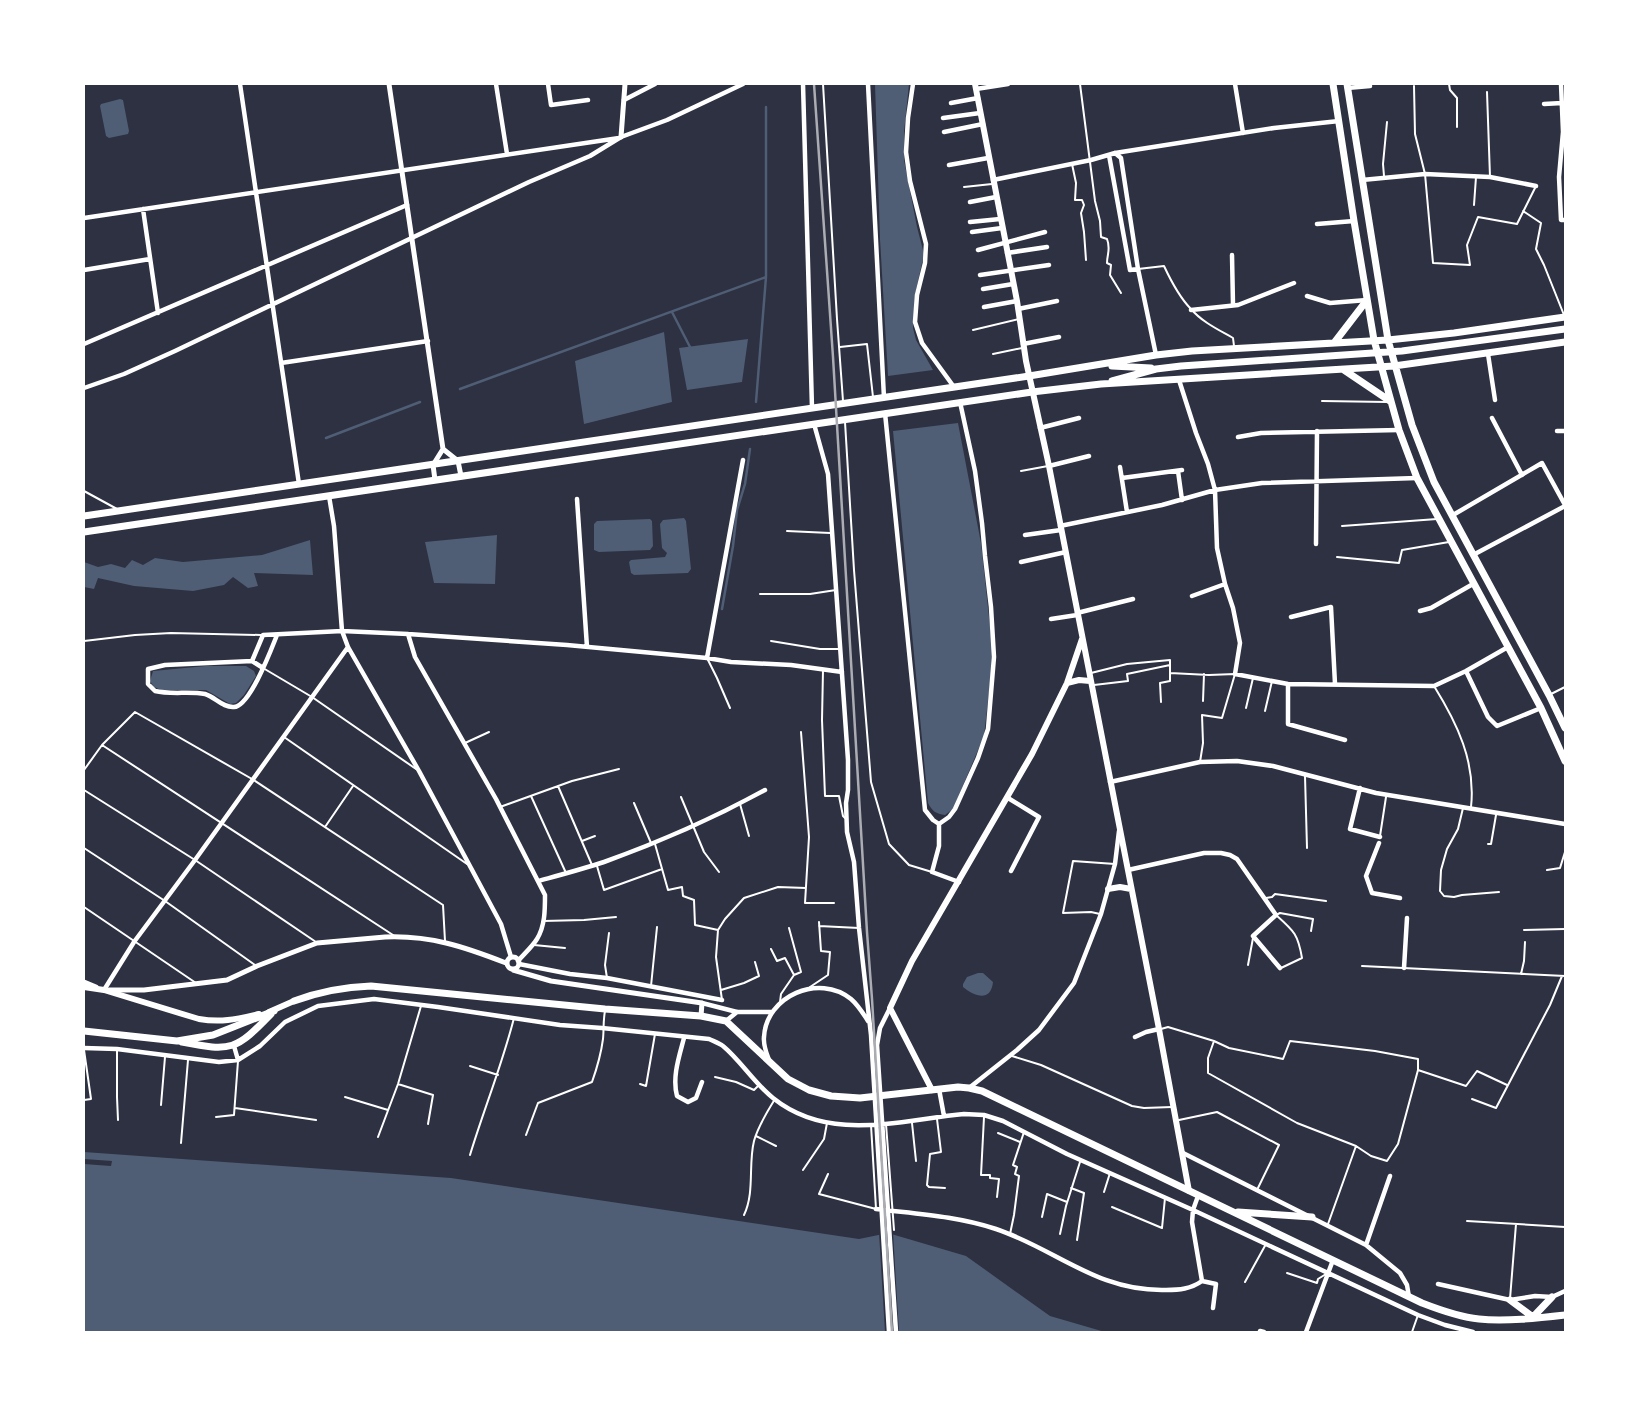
<svg xmlns="http://www.w3.org/2000/svg" width="1649" height="1416" viewBox="0 0 1649 1416" font-family="Lato,sans-serif">
<style>
.water{fill:#4f5d75}
.pier{fill:#2d3142}
.lines{fill:none;stroke-linecap:round;stroke-linejoin:round}
.stream{stroke:#4f5d75;stroke-width:2.5}
.service{stroke:#fff;stroke-width:2}
.minor{stroke:#fff;stroke-width:4.5}
.tertiary{stroke:#fff;stroke-width:5}
.secondary{stroke:#fff;stroke-width:6}
.primary{stroke:#fff;stroke-width:7}
.rail{stroke:#abadb3;stroke-width:2.5}
</style>
<rect width="100%" height="100%" fill="#2d3142"/>
<path class="water" d="M875 84H909L904 132V160L917 227 924 254 915 295 913 328 916 340 933 370 888 376 880 239Z
M120 99 123 100 129 131 128 134 109 138 106 136 100 106 101 104Z
M664 332 672 402 584 424 575 361Z
M748 339 742 382 687 390 679 348Z
M958 423 981 543 992 645 991 674 984 736 953 809 945 815C936 814 932 811 928 803L893 431Z
M684 518 686 521 691 569 688 573 634 575 631 573 629 562 631 560 665 557 667 553 662 548 660 524 663 520Z
M650 519 652 521 653 546 650 550 599 552 594 550V524L597 521Z
M497 535 495 584 434 583 425 542Z
M310 540 313 575 254 573 258 586 248 588 233 577 224 585 193 591 134 586 98 578 94 589 84 587V562L98 567 111 564 125 568 132 560 143 565 155 558 183 562 262 555Z
M206 666H246L254 671 256 676 244 695 236 703 230 704 206 690H161L154 687 150 681 153 671Z
M978 973H983L993 982C991 1002 975 997 963 987V984L967 977Z
M84 1152 451 1178 859 1239 888 1233 966 1256 1050 1316 1105 1332H84Z"/>
<path class="pier" d="M84 1159 112 1161 111 1166 84 1164Z
M888 1231 893 1232 899 1332H885L879 1232Z"/>
<g class="lines">
<path class="stream" d="M672 312 690 347
M460 389 766 277
M756 402 766 277V107
M326 438 420 402
M722 609 733 546 737 510 745 484 750 449"/>
<path class="service" d="M823 84 837 319 843 401
M1080 84 1095 201 1100 221 1101 237 1107 239C1111 249 1107 254 1107 263L1111 265 1110 275 1121 293
M1449 84 1450 90 1457 98V127
M1414 86 1415 134 1425 174 1433 263 1470 265 1467 245 1478 217 1517 224 1535 188
M1487 92 1490 177
M1072 164 1076 183 1075 200H1082L1084 205 1081 213 1084 232 1086 260
M1384 176 1383 164 1387 122
M964 187 992 184
M1474 205 1476 177
M1523 211 1541 223 1536 249 1544 265 1564 315
M1138 269 1164 266C1171 281 1179 297 1191 309 1202 322 1219 330 1233 338L1234 346
M973 330 1019 319
M840 347 867 344 873 397
M993 354 1022 348
M1322 401 1387 402
M845 422 854 570 871 782 889 844 909 865 932 872
M1021 471 1048 466
M84 491 117 509
M1342 526 1437 519
M787 531 830 533
M1337 557 1399 563 1402 550 1449 542
M760 594H810L836 590
M84 641 135 635 171 633 261 635
M771 641 820 649H840
M708 660 717 678 730 708
M263 668 312 697 416 769
M823 670 822 720 825 796H839L843 816 845 818
M1091 673 1127 664 1170 660V681L1160 683 1161 702
M1170 673 1209 675 1235 674 1222 718 1202 715 1203 743 1200 762
M1094 685 1128 681 1127 674 1170 665
M1434 686C1457 723 1476 762 1471 807
M1551 694 1565 687
M1203 701 1204 674
M1246 708 1253 678
M1265 711 1272 681
M801 732 809 837 805 903H834
M284 737 467 864
M465 743 489 732
M102 745 393 935
M84 770 102 745 135 712 252 779 443 905 445 941
M1305 776 1307 848
M558 786 592 865
M84 790 195 860 316 942
M531 796 566 873
M681 797 704 852 719 872
M634 803 651 843
M740 804 749 836
M500 807 572 781 619 769
M1463 808 1458 829 1447 849 1441 870 1440 891 1444 896 1454 897 1462 895 1499 892
M325 827 353 786
M1380 836 1386 797
M582 841 595 836
M655 844 668 890 682 887 683 896 694 900 695 925 718 930
M1488 844H1491L1496 815
M84 848 165 901 255 965
M597 866 604 890 662 869
M1547 870 1560 868 1565 852
M1266 898 1272 897 1275 894 1326 901
M84 907 196 983
M1100 914 1091 912 1063 913 1073 861 1115 864
M1276 915C1294 931 1298 934 1302 958L1281 968
M1276 915 1280 913 1313 919 1311 931
M543 921 584 920 616 917
M819 926 859 928
M789 928 801 972 794 975
M1524 930 1565 929
M534 945 565 948
M771 949 777 961 785 958 794 975 781 994 780 1002
M1248 965 1253 938
M1362 966 1565 976
M1521 974 1524 961 1525 942
M607 978 605 965 609 933
M651 986 657 927
M810 987 828 975 830 952 821 951 819 922
M721 990 744 983 759 976 755 962
M722 1000 716 957 718 930 725 919 744 898 778 887 806 888
M1161 1029 1168 1027 1214 1041 1229 1048 1283 1059 1290 1041 1375 1051 1418 1059V1070L1466 1086 1477 1071 1507 1085
M1214 1041 1208 1058V1073L1297 1123 1356 1146 1371 1156 1387 1161 1398 1144 1418 1070
M117 1051V1097L118 1120
M1012 1056 1041 1065 1132 1106 1144 1108 1172 1107
M470 1066 498 1075
M715 1077 736 1082 754 1090 759 1085
M398 1084 433 1095 428 1124
M640 1084 646 1086 655 1034
M345 1097 388 1110
M1472 1099 1496 1108 1550 1005 1562 976
M84 1100 91 1099 84 1050
M161 1105 165 1057
M235 1108 316 1120
M216 1117 234 1115 238 1061
M984 1117 981 1175H990V1178L999 1179 997 1197
M937 1119 941 1152 930 1154 927 1185 929 1187 945 1188
M1179 1120 1217 1112 1279 1145 1257 1190
M912 1123 916 1161
M886 1124 894 1230
M998 1133 1020 1142
M526 1135 538 1103 592 1082C597 1068 601 1054 603 1039 604 1030 603 1021 605 1011
M756 1136 776 1146
M378 1137 398 1084 421 1006
M181 1143 188 1060
M470 1155C484 1109 502 1065 514 1018
M803 1170 824 1139 827 1123
M828 1174 819 1194 876 1209 871 1125
M1071 1188 1084 1193 1077 1240
M1104 1192 1110 1173
M1112 1207 1162 1228 1165 1198
M744 1215C755 1192 748 1165 754 1141 758 1126 767 1112 775 1099
M1042 1217 1047 1194 1067 1202
M1467 1221 1565 1227
M1328 1224 1356 1146
M1010 1234 1014 1215 1019 1176 1015 1174 1017 1167 1013 1165 1024 1132
M1060 1234 1066 1206 1080 1162
M1287 1273 1317 1283 1318 1279 1326 1274
M1245 1282 1266 1244
M1510 1299 1516 1224
M1412 1332 1418 1315"/>
<path class="minor" d="M240 84 299 484
M496 84 507 154
M548 84 551 105 588 100
M803 84 812 408
M868 84 884 398
M913 84 908 118 906 152 910 181 926 244 925 263 917 295 915 322 922 343 954 387
M1235 84 1243 133
M1561 84 1563 132 1559 177 1561 220H1565
M1347 88 1370 86
M976 89 1008 84
M624 100 655 84
M951 103 978 98
M1544 104 1562 103
M943 118 980 113
M944 132 983 124
M1115 153 1121 158 1138 269 1156 355
M1109 155 1130 270 1138 269
M949 165 988 158
M993 180 1091 160 1115 153 1274 128 1339 121
M1362 180 1425 174 1490 177 1536 186
M970 202 996 197
M143 209 158 313
M84 218 619 138
M970 222 1000 219
M1317 224 1354 221
M972 232 1002 228
M978 250 1045 232
M1007 253 1047 247
M1232 255 1233 305
M84 270 150 259
M980 275 1049 265
M983 289 1013 284
M1307 296 1330 303 1367 300
M984 307 1017 301
M1018 309 1057 301
M1191 310 1238 305 1294 283
M84 344 407 205
M1023 344 1059 337
M1488 354 1495 400
M281 363 428 341
M1179 380 1196 433 1208 464 1215 490 1217 548 1225 584 1233 608 1240 643 1235 674 1288 684 1434 686 1466 671 1508 647
M84 388 124 374 175 351 529 182 590 156 621 137 667 120 743 84
M885 413 925 810 933 820 939 824
M1492 418 1522 475
M814 424 828 474 848 760V790L846 803 847 832 854 862 859 928 871 1035 889 1332
M1040 428 1079 418
M1557 431H1565
M1238 437 1261 433 1399 430
M1049 466 1089 456
M1120 467 1127 512
M1178 471 1182 500
M1122 478 1182 470
M329 496 334 526 342 631 348 647 419 771 501 924 511 957
M577 499 587 647
M1453 515 1542 463 1565 505
M1060 526 1162 505 1215 490 1262 483 1417 478
M1025 535 1061 530
M1316 544 1317 431
M1473 555 1565 506
M1021 562 1066 552
M1192 596 1225 584
M1420 611 1431 608 1473 584
M1077 613 1133 599
M1291 617 1331 607 1335 684
M1051 619 1077 615
M408 634 415 657 496 799 545 895C545 910 545 926 537 939 532 947 524 954 518 961
M707 658 743 460
M252 661 263 635 342 631 408 634 567 645 707 658 731 662 791 665 842 672
M263 668 252 661 165 665 148 669V684L155 691C171 695 189 691 205 694 215 697 223 708 234 707 250 706 271 650 277 635
M1466 671 1488 717 1497 726 1541 708
M1288 684V724L1345 740
M1110 782 1200 762 1237 761 1273 766 1376 793 1565 824
M1360 788 1350 829 1380 837
M1008 798 1039 817 1011 871
M939 824 949 817 955 809 978 758 988 729 994 657 991 607 985 556 982 523 975 471 960 402
M939 824V846L932 872 959 882
M1379 843 1366 876 1372 893 1400 898
M1128 870 1204 853H1221L1230 855 1237 859 1276 915 1253 936 1280 968
M538 881C560 875 583 869 604 862 660 842 714 818 765 790
M519 964 570 974 607 978 722 1000
M1404 968 1407 918
M104 990 134 942 195 860 348 647
M702 1003 737 1012H771
M890 1008 880 1028 877 1045 896 1332
M726 1021 737 1012
M1135 1037 1146 1032 1159 1029
M684 1038C679 1057 672 1077 677 1096L688 1102 696 1098 702 1082
M234 1046 238 1060
M84 1048 117 1049 219 1062 238 1060 260 1046 285 1022 318 1006 374 999 438 1007 560 1025 602 1028 709 1039C713 1041 719 1043 723 1046 741 1061 754 1083 773 1098 829 1143 899 1120 964 1114L984 1115 1003 1121 1067 1154 1193 1210 1418 1315 1445 1325 1473 1332
M769 1060C766 1052 763 1045 764 1037 766 996 819 973 851 999 858 1005 863 1013 868 1021
M969 1088 1017 1050 1039 1030 1074 983 1101 914 1115 864 1119 831
M939 1089 944 1116
M1183 1153 1366 1245 1400 1273 1407 1285 1409 1297
M876 1209C917 1214 956 1216 996 1229 1056 1249 1097 1292 1166 1290 1179 1290 1191 1289 1202 1281L1192 1222 1193 1210 1198 1196
M1366 1245 1390 1176
M1202 1281 1216 1284 1213 1308
M1438 1284 1510 1300 1535 1296 1552 1297 1565 1291
M1260 1331 1264 1332
M1306 1332 1333 1260"/>
<path class="tertiary" d="M389 84 443 449 433 465 435 480
M621 137 625 84
M443 449 458 461 461 476
M507 963a6 6 0 1 1 12 0a6 6 0 1 1-12 0Z
M513 970 551 981 702 1003 701 1016
M84 982 96 987
M109 990H144L227 980 257 966 317 943 385 937C430 935 465 947 506 963"/>
<path class="secondary" d="M975 84 1017 301 1026 361 1049 466 1159 1029 1189 1191
M1067 683 1079 680 1090 681
M1108 889 1120 887 1131 889
M84 987 104 990 199 1019C222 1023 237 1019 259 1014
M269 1012 294 1001
M932 1090 890 1008 912 961 1032 754 1067 683 1082 639"/>
<path class="primary" d="M1333 84 1354 221 1374 340 1399 430 1417 478 1541 708 1565 761
M1347 84 1388 340 1412 425 1434 482 1549 695 1565 728
M1334 343 1367 300
M1112 366 1151 368
M1344 370 1390 401
M1112 381 1156 369 1181 366 1402 351 1565 329
M84 516 1029 376 1156 355 1192 351 1388 340 1454 333 1565 317
M84 532 1032 392 1101 384 1394 366 1565 342
M294 1001C321 991 343 987 371 986L605 1009 701 1016 726 1021 788 1079 809 1090 831 1096 860 1098 958 1087 969 1088 982 1091 1422 1303C1440 1310 1459 1317 1479 1319 1504 1322 1539 1318 1565 1315
M84 1031 177 1041 213 1035 274 1011
M182 1042C232 1052 236 1050 271 1014
M1238 1212 1312 1217
M1510 1300 1533 1317 1552 1297"/>
<path class="rail" d="M814 84 833 357 867 932 872 999 892 1332"/>
</g>
<rect width="1649" height="1416" fill="none" stroke="#ffffff" stroke-width="170"/>
</svg>
